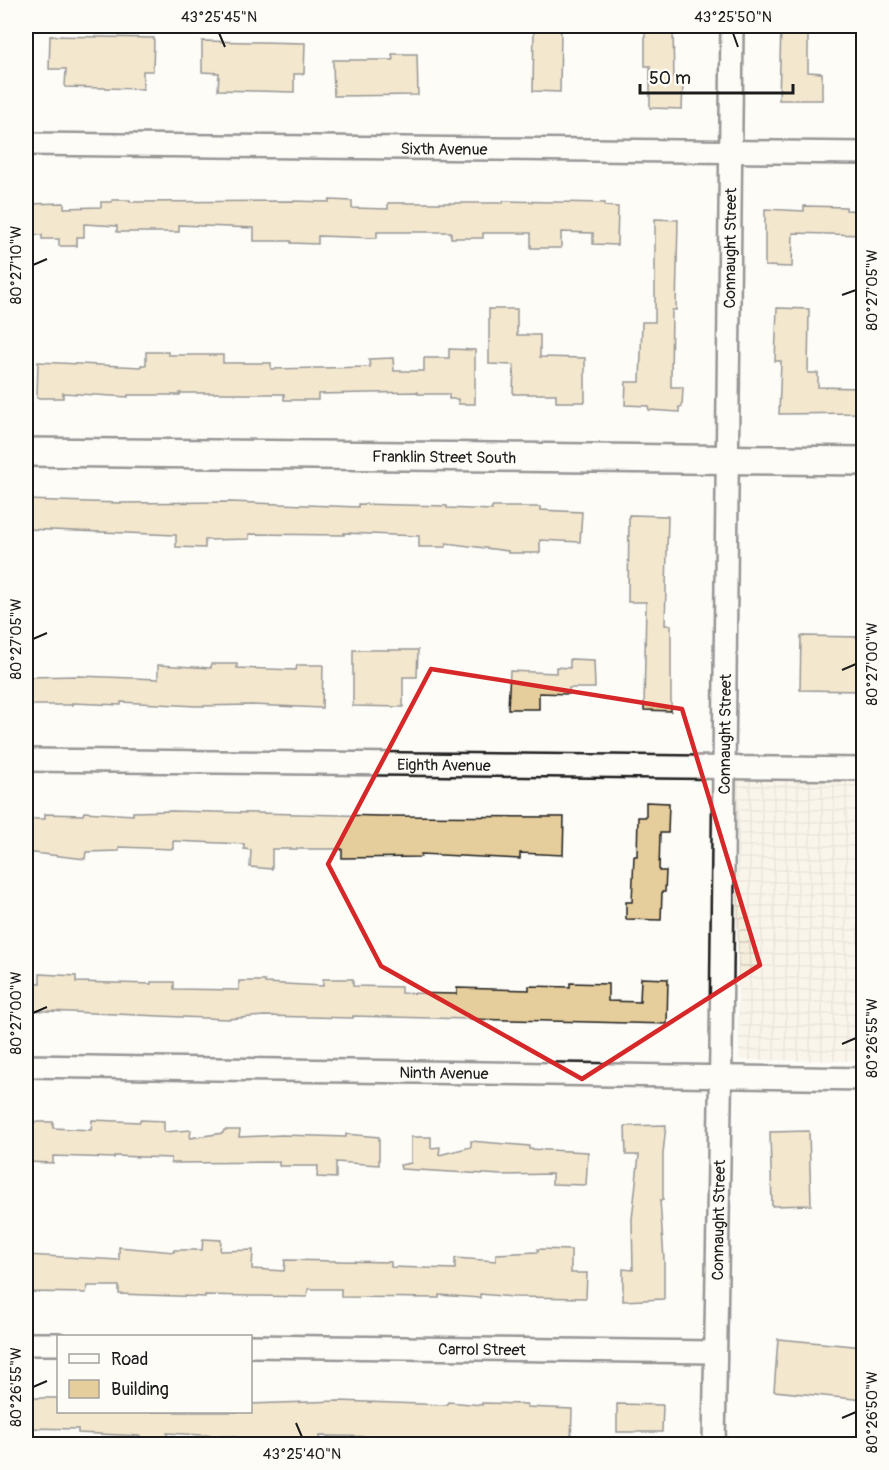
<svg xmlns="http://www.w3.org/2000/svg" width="889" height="1470" viewBox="0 0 889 1470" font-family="Pangolin,sans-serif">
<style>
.industrial{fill:url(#industrial-grid)}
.building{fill:#e6ce9c;stroke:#1c1c1c;stroke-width:1.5}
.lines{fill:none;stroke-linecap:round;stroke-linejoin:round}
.minor-casing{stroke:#1c1c1c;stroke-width:26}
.tertiary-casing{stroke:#1c1c1c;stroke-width:32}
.minor{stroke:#fdfcf7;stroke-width:21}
.tertiary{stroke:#fdfcf7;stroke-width:27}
.marked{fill:none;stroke:#d62828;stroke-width:4.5;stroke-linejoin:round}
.ticks{fill:none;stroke:#1c1c1c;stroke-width:2}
.labels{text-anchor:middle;stroke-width:6;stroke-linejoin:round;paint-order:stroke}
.street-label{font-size:16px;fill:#1c1c1c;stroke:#fdfcf7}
.neatline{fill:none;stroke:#1c1c1c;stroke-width:2}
.ticks-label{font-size:15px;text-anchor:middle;fill:#1c1c1c}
</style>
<defs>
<pattern id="industrial-grid" width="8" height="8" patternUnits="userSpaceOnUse" patternTransform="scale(1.5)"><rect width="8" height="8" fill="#f6eedc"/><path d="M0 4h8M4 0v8" fill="none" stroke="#d2ccbc"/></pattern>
</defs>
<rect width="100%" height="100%" fill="#fdfcf7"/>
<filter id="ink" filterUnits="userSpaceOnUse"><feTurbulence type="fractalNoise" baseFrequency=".0167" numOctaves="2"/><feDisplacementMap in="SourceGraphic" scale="12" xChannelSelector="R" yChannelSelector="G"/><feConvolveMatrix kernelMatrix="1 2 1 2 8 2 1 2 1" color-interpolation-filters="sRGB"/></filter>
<g filter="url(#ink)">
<path class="industrial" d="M736 779 863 781V1061L739 1060Z"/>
<path class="building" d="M534 26H561L560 92 533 91Z
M781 26H808V72L822 73V100H779Z
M645 27H673L674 83H683L682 109 650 108V66H645Z
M50 36 154 38 153 71H143V89L65 87 66 69H49Z
M202 41 305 43 304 74H294V92L218 90 219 73 202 72Z
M392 54H417L418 95 334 96 333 60H393Z
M112 200H130V202L292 201 329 202V200L352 201V208L388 209V203H503V201L605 203V206L618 207 617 245 593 244V233L561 232V248H531V233H483V238H451V232H377V238L318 236V244L291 243V241H254V228L179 225V232H117V226L84 224V237H77V246H59V239H42V235L26 234V204L64 203V208L101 207V202H112Z
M804 206 846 207V210L864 211V235L793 233 792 267 765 266V209L804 211Z
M655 219 678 220 676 310H672L671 378V387H683L682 407H679V412L649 410 648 406 625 405 626 382H640L642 322H655Z
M777 308 809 309 808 373H818V387L860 388 861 413 779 414 781 361H775Z
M489 309H517V335H540V357L585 358V402H556V394H513L514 365 489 364Z
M449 349 475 350V404H458V399H449V394H418V392L318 394V400H284V394H236V393H180V395H128V397L63 393V398H37L38 362 141 367V365H146V352H168V355H223V363H271V369L370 367 369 359 393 358 394 371H424V358H449Z
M26 500 120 503 230 502 358 507V504L447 506V508L492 510V507H540V510L582 512 580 542 540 540V553H508V551L446 543V547H419V536L344 533V535L249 534V539L205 540V548L176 547V535L26 529Z
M629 515 668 516 665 625H671V711L644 710 646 602H628Z
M801 636 864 637V691L800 690Z
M353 650H418L417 677H403V707L353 706Z
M570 659 594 660 595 688H569V694L539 693V709H508L510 671 556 673V667L570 668Z
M211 664H237V668L296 670 297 665H323L322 708 252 705 196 706 121 702V705L72 703V705H26V677L79 676 158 679V665L211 668Z
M646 802 669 803 668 833H660L659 871H666L665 892H662L661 920 626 919V902H632L634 856H637L638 817H646Z
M172 811 379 816 564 817 563 855 520 853V859L421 854V857L342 858V849H272V869L250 867 251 850 244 849V844L173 841V849L119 847V851L86 852 85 859 26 852V819H45V814L83 815 84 812 133 815V812Z
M40 974 76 976V982L151 984V982H174V989L239 990V981H265V983L323 986V979H353V986L401 987V993L457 994V988L529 990V986L570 987V983L608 984V1001L640 1002 641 978 668 979 667 1024 353 1016V1018L264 1016 227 1019 26 1010V983H40Z
M92 1120 140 1122V1120L164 1121V1132L191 1130 190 1138 223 1133 224 1130H240L239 1137 282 1135 346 1137V1134L379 1137V1165L336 1162V1178L317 1177 318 1166H279V1162L171 1163V1158L114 1156V1158L53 1156V1163L26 1162 27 1122H53V1128L91 1130Z
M666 1125 663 1154V1200H660L664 1260V1299L623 1301V1269L633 1270 632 1219 639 1155H626L625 1126Z
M809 1131 811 1205 772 1206 770 1132Z
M411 1137H431V1148L440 1147 439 1155 471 1147V1141L529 1146V1149L588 1152 586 1185 552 1184V1174L502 1175 401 1169 400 1165 411 1163Z
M203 1239 221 1240 220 1251 253 1250 252 1269 284 1271 285 1260 391 1262V1267L455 1269V1258L496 1261V1254L538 1252V1249L571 1250V1273H587L586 1298 513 1297 480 1294V1298L439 1295V1298L341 1297V1289H308L307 1297 205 1295V1297L119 1294V1286H88L86 1293 26 1292V1255L119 1260V1247L174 1252V1250H202Z
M778 1339 864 1347V1400L774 1391Z
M29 1398H58V1412H250V1404L339 1401 447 1405 448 1402 482 1405V1403L527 1404V1407L572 1409 571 1444H397L396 1437 319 1436V1444H235V1437L167 1433V1444H141L140 1436 78 1433V1429L28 1428Z
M617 1404 663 1405 662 1432H617Z"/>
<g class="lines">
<g class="minor-casing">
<g id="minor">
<path id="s1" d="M26 144 864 153"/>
<path id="s2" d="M26 760 864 769"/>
<path id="s3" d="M26 1066 864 1079"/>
<path d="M26 1344H58"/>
<path id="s4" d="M250 1346 715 1352"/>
<path id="s5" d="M714 1444 721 1049 732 26"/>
</g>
</g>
<g class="tertiary-casing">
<g id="tertiary">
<path id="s6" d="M26 452 864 461"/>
</g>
</g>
<use href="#minor" class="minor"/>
<use href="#tertiary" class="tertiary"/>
</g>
</g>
<path d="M0 0H889V1470H0ZM431 669 682 709 760 965 582 1079 381 966 328 864Z" fill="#fdfcf7" fill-opacity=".55" fill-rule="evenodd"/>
<path class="marked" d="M431 669 682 709 760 965 582 1079 381 966 328 864Z"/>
<path class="ticks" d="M219 33 225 47M733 33 738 47M33 265 47 259M842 295 856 290M33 639 47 633M842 670 856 664M33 1013 47 1007M842 1044 856 1038M33 1387 47 1381M842 1418 856 1412M296 1423 302 1437"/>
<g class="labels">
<g class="street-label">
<text dy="6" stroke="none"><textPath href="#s1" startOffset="418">Sixth Avenue</textPath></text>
<text dy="6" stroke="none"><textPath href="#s5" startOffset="1196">Connaught Street</textPath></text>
<text dy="6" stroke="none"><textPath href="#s6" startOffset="418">Franklin Street South</textPath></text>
<text dy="6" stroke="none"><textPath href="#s5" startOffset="710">Connaught Street</textPath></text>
<text dy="6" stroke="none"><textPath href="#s2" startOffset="418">Eighth Avenue</textPath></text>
<text dy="6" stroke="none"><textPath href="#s3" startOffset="418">Ninth Avenue</textPath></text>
<text dy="6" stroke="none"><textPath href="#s5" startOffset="224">Connaught Street</textPath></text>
<text dy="6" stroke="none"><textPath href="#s4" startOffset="232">Carrol Street</textPath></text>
</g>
</g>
<rect width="889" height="1470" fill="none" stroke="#fdfcf7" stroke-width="66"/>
<rect x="57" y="1335" width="195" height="78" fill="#fdfcf7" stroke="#a3a29f" stroke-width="1.5"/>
<rect x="69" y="1354" width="30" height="9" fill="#fdfcf7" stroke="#a3a29f" stroke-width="1.5"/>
<text x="111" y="1365" font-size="18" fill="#1c1c1c">Road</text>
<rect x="69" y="1380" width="30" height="18" fill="#e6ce9c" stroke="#a3a29f" stroke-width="1.5"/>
<text x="111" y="1395" font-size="18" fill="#1c1c1c">Building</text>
<path d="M640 84v9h153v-9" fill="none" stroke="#1c1c1c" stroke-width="3"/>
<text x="649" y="84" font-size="18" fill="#1c1c1c" stroke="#fdfcf7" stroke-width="4.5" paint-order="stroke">50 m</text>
<rect x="33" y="33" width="823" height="1404" class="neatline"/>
<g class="ticks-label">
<text x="219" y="22">43°25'45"N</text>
<text x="733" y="22">43°25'50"N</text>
<text transform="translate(16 265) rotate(-90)" y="5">80°27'10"W</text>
<text transform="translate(872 290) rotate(-90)" y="5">80°27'05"W</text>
<text transform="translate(16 639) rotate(-90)" y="5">80°27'05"W</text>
<text transform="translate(872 664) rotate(-90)" y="5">80°27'00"W</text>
<text transform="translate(16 1013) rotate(-90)" y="5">80°27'00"W</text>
<text transform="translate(872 1038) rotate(-90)" y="5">80°26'55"W</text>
<text transform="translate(16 1387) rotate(-90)" y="5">80°26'55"W</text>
<text transform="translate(872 1412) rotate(-90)" y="5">80°26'50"W</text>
<text x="302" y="1459">43°25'40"N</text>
</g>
</svg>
